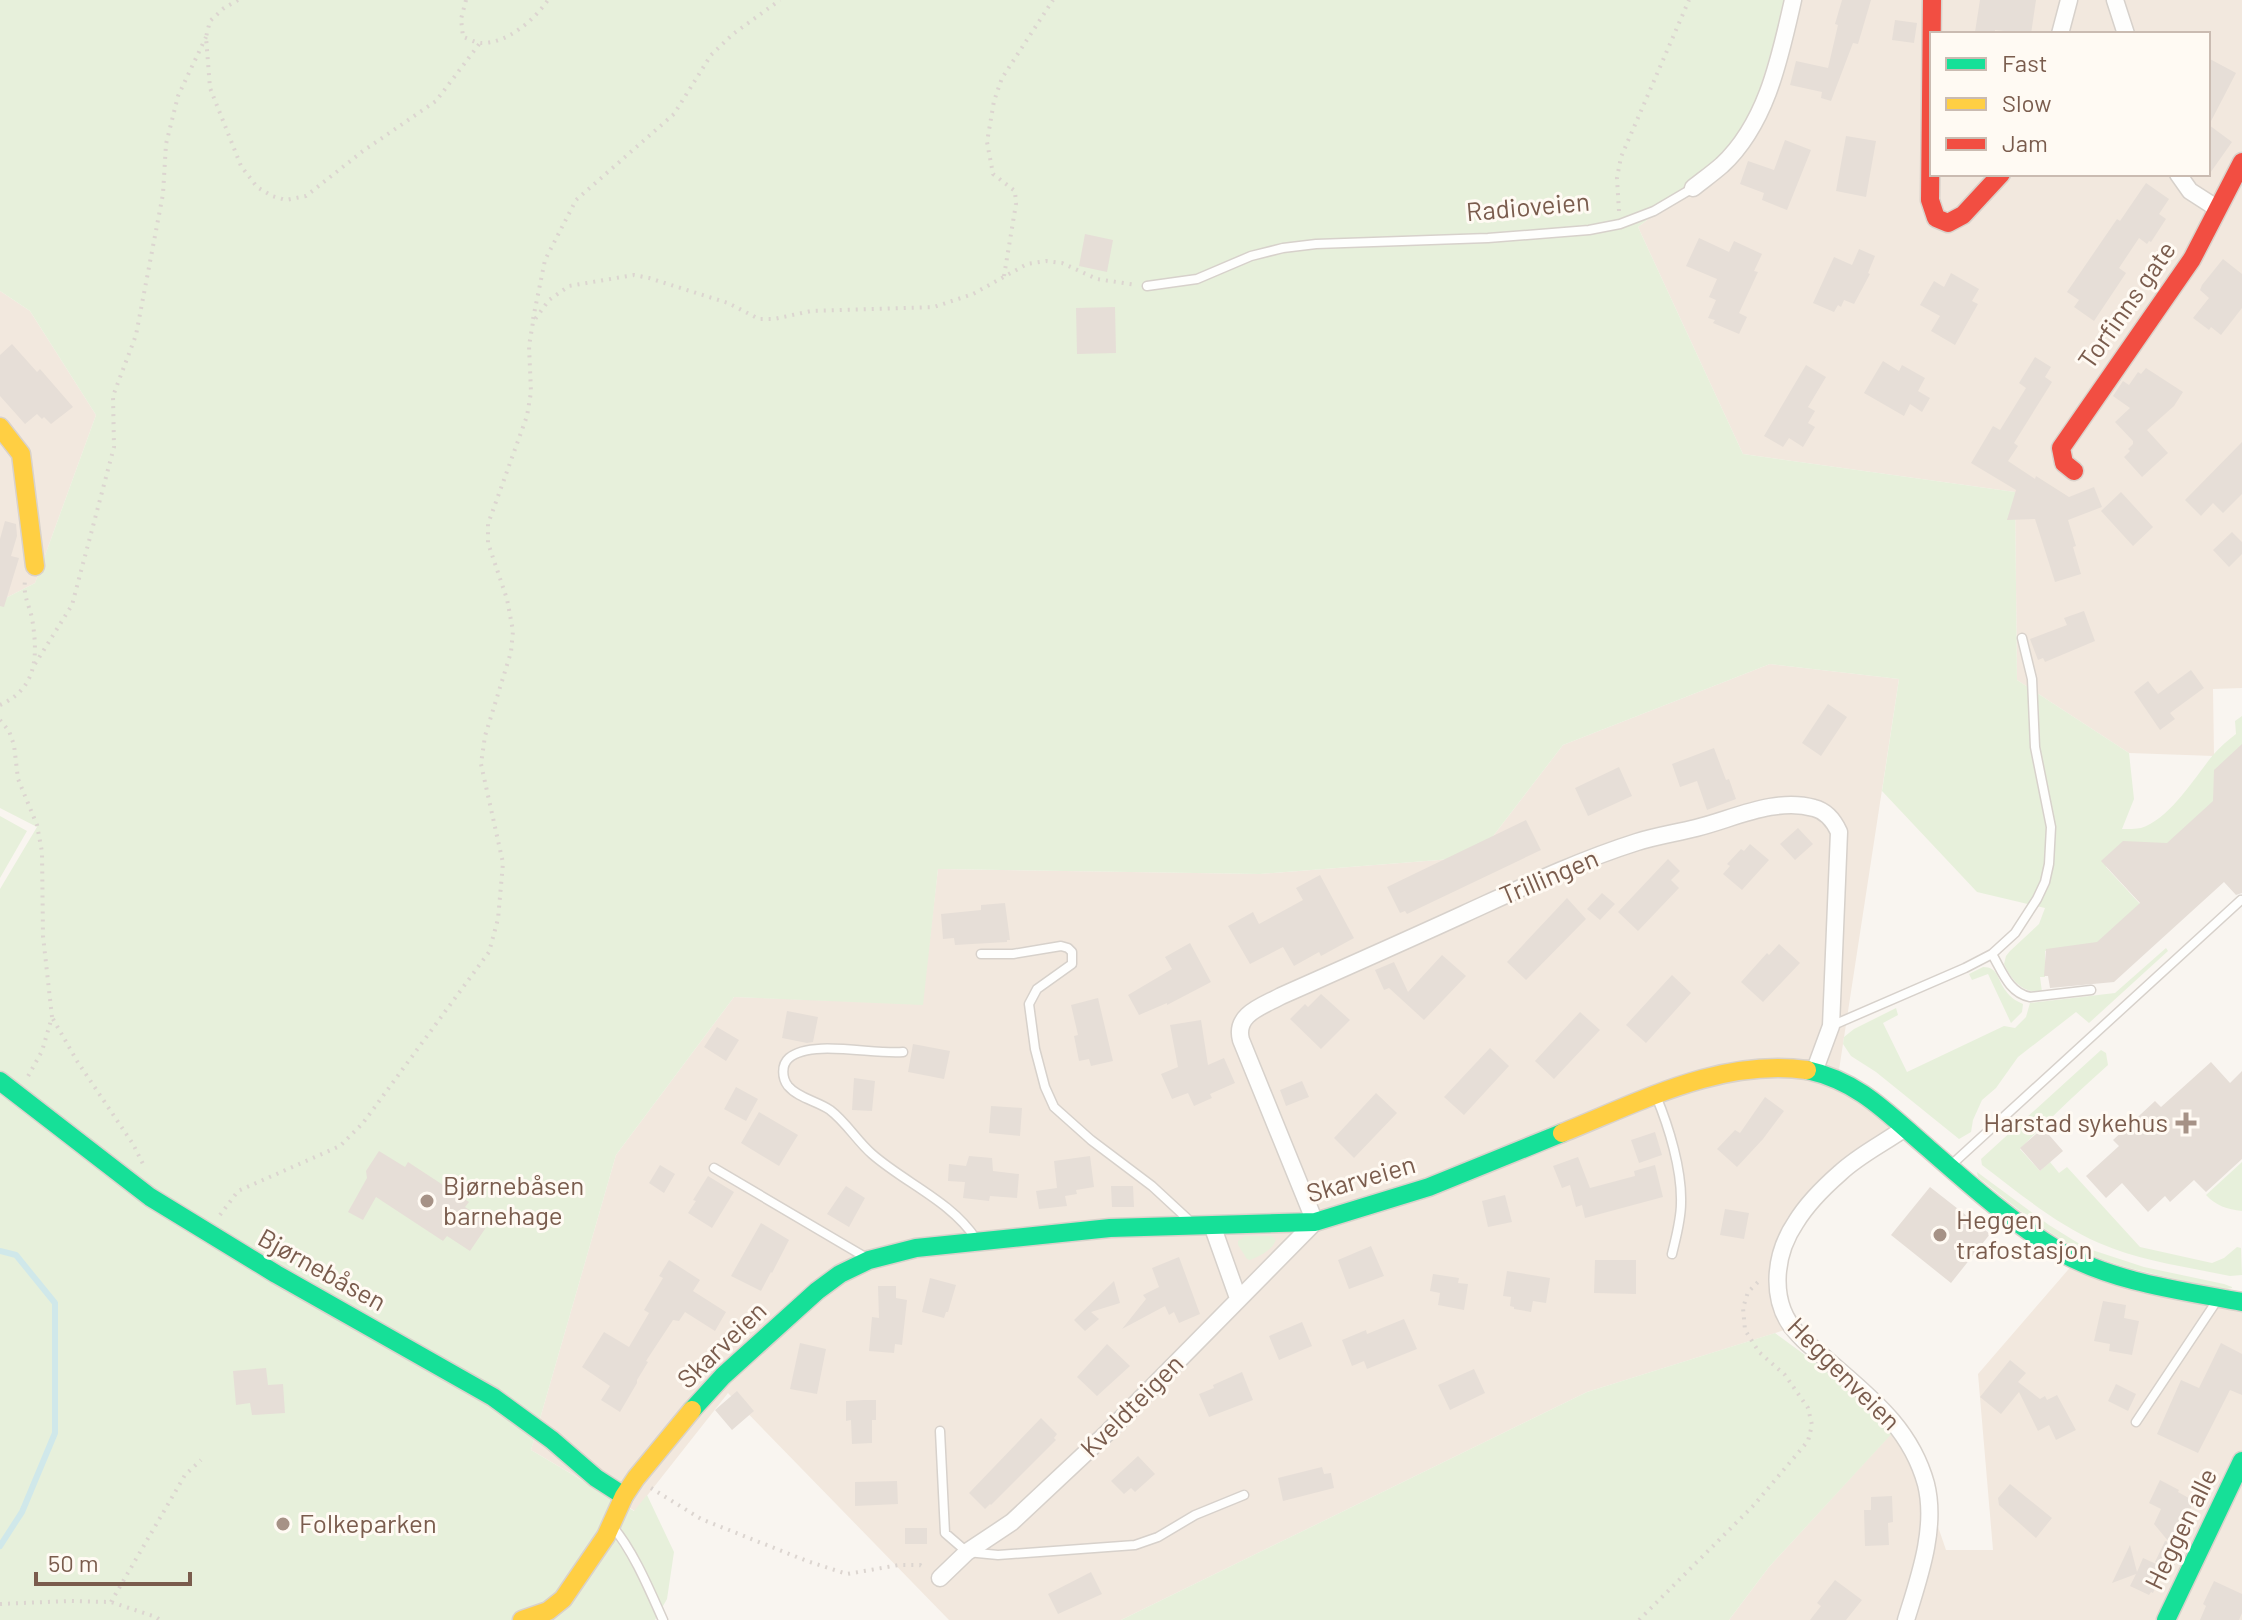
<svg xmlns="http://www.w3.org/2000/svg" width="2242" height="1620" viewBox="0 0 2242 1620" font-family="Barlow,sans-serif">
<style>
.residential{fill:#f2e8de;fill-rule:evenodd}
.green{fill:#e7f0db}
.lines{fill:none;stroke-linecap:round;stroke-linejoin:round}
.stream{stroke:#d0e8ea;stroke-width:6}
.building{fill:#e6ded7}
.lane-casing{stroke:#d7d1cb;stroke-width:11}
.street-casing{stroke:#d7d1cb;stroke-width:19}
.fast-casing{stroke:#d9d2cb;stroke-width:21}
.slow-casing{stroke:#d9d2cb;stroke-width:21}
.jam-casing{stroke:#d9d2cb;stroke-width:21}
.path{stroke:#dcd5d0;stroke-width:4;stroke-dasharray:2 6;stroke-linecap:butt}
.lane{stroke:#fefefd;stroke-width:8}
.street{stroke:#fefefd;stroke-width:16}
.fast{stroke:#16e098;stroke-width:18}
.slow{stroke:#ffcf43;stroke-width:18}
.jam{stroke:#f24e42;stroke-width:18}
.poi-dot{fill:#a69286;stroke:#fffaf3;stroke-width:3}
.labels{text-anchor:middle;stroke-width:6;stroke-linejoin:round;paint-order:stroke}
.street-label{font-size:26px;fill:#7a5c4d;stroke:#fffaf3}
.poi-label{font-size:26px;fill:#7a5c4d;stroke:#fffaf3;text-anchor:start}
</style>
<rect width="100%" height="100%" fill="#f9f5f0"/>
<path class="residential" d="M1787 0H2242V688L2213 689 2214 756 2129 753 2017 680 2015 492 1743 454 1638 227 1742 146ZM1932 34H2208V174H1932Z
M0 291 30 311 96 415 35 583 0 601Z
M1770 664 1899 679 1837 1083 1894 1123 1805 1219 1778 1266 1791 1328 1587 1392 1121 1620H949L728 1393 635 1511 531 1450 616 1155 734 997 922 1004 938 869 1260 874 1477 857 1563 745Z
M2080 1256 2242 1297V1620H1729L1769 1567 1902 1422 1946 1550H1993L1978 1374Z"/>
<path class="green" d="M0 0H1787L1742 146 1638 227 1743 454 2015 492 2017 680 2129 753 2134 799 2122 829C2128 829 2136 829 2141 828 2170 819 2195 777 2213 755 2220 747 2228 740 2236 734L2235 721 2242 716V748L2214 803 2168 845 2110 856 2106 867 2140 904 2097 944 2045 951V977H2040L2042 992C2022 993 2012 981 2004 964L2006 956 2010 951 2039 924 2045 908 1977 892 1882 791 1899 679 1770 664 1563 745 1477 857 1260 874 938 869 923 1005 734 997 616 1155 531 1450 634 1511 647 1495 674 1552 667 1599 655 1620H0V889L37 827 0 808V601L35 583 96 415 30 311 0 291Z
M0 816 27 831 0 878Z
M2166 948 2168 951 2089 1023 2076 1012 2018 1057 1996 1088 1982 1100 1973 1120 1971 1132 1959 1139 1876 1072 1851 1056 1843 1044 1844 1037 1854 1029 1896 1008 1898 1015 1883 1023 1907 1072 2004 1026 2015 1028 2026 1017 2030 1003 2115 993Z
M1983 967C1999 967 1997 980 2006 991 2010 997 2016 1001 2023 1004L2022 1012 2011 1023 1988 974 1972 980 1969 974Z
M2101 1050 2106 1053 2108 1065C2078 1092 2048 1120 2020 1149L2040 1171 2050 1162 2059 1173 2067 1167 2140 1247 2212 1263 2224 1258 2237 1247 2241 1248 2242 1275 2230 1276C2187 1267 2140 1261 2099 1243 2056 1224 2019 1193 1982 1165L1981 1159Z
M2242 1162V1211C2227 1209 2216 1206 2206 1195Z
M1977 1172 2049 1225 2086 1248 2144 1267 2224 1284 2232 1287V1288L2223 1290C2180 1279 2132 1272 2091 1255 2048 1236 2014 1206 1978 1177Z
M1245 1236H1271L1276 1239C1274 1249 1260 1256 1250 1260L1247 1259 1238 1245V1241Z
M1775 1333 1835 1377 1897 1428 1769 1567 1729 1620H1121L1587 1392Z"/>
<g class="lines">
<path class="stream" d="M0 1251 16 1255 55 1303V1433L22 1512 0 1546"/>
</g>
<path class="building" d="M1842 0H1871L1858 44 1853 43 1831 101 1821 98 1822 92 1790 85 1796 61 1828 68 1838 25 1835 24Z
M1980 0H2036L2031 34 1995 30V34L1975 32Z
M1895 20 1917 23 1914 43 1892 40Z
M2208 58 2236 73 2209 125 2232 142 2208 176Z
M1846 136 1876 141 1866 197 1836 191Z
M1785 140 1811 150 1787 210 1762 200 1764 193 1740 184 1748 161 1774 170Z
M2146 183 2169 199 2159 214 2166 219 2151 242 2149 241 2147 244 2139 238 2119 268 2126 273 2094 321 2074 307 2079 300 2067 292 2117 219 2120 221Z
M1085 234 1113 240 1107 272 1079 266Z
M1699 238 1729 252 1734 241 1762 254 1754 271 1758 272 1739 313 1747 317 1739 334 1713 323 1715 320 1708 318 1716 300 1709 297 1717 279 1686 266Z
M1859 249 1875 256 1868 273 1870 274 1854 304 1844 300 1841 307 1838 305 1834 312 1813 303 1834 257 1852 265Z
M2223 259 2242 274V308L2221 335 2211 327 2209 330 2193 318 2209 298 2200 290 2202 285Z
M1951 273 1979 289 1972 301 1978 304 1955 345 1931 331 1940 316 1920 305 1934 281 1944 287Z
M1115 307 1116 353 1077 354 1076 308Z
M12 344 37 372 40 369 73 407 51 424 44 417 42 419 37 414 25 424 0 396V355Z
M2035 357 2051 367 2045 377 2052 382 2014 443 2018 446 2008 461 2035 479 2036 476 2069 497 2094 487 2102 507 2068 520 2076 546 2073 547 2081 574 2055 582 2035 519 2007 520 2016 490 1971 463 1993 426 2000 430 2026 388 2019 383Z
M1883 361 1899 371 1902 365 1925 378 1918 391 1930 398 1922 412 1910 404 1904 416 1864 393Z
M1806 365 1826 377 1808 407 1815 411 1808 423 1815 427 1803 447 1789 438 1783 447 1764 436Z
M2146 368 2183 392 2174 406 2147 430 2168 453 2142 477 2124 457 2130 451 2128 449 2133 444V441L2115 422 2130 408 2113 396 2123 381 2129 385 2138 372 2141 374Z
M2242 442V494L2223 513 2213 503 2201 516 2185 500Z
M2121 492 2153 527 2133 546 2101 511Z
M5 521 16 524 17 536 11 556 19 558 4 607 0 606V539Z
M2232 532 2242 542V554L2229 567 2213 550Z
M2084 611 2095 641 2045 662 2043 658 2038 660 2030 639 2067 625 2064 618Z
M2191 670 2204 688 2170 713 2175 719 2160 730 2134 692 2148 681 2158 694Z
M1828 704 1847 717 1821 756 1802 743Z
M2242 744V893L2236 895 2224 882 2114 982 2050 988 2048 976H2044L2046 949 2097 942 2140 903 2101 861 2123 841 2167 843 2213 801 2214 770Z
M1714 748 1726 780 1729 779 1736 799 1707 810 1697 781 1680 787 1672 764Z
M1619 767 1632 796 1588 816 1575 788Z
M1526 820 1541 850 1407 914 1405 911 1400 913 1387 887Z
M1798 828 1813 844 1795 860 1780 844Z
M1750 844 1769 860 1742 890 1723 874 1730 866 1727 864 1741 849 1744 851Z
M1668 859 1680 871 1671 880 1679 888 1638 931 1618 912Z
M1320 875 1354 938 1321 956 1319 952 1294 966 1283 947 1250 964 1228 926 1253 912 1259 924 1303 900 1296 888Z
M1602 893 1615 904 1600 920 1587 909Z
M1567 898 1586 919 1526 980 1507 962Z
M1005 903 1010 940H1007V942L955 945 954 938 943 939 941 914 981 910V905Z
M1190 943 1211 982 1167 1005V1003L1139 1015 1128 995 1172 969 1165 957Z
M1779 944 1800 963 1763 1002 1741 982 1767 953 1769 955Z
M1442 955 1466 976 1424 1020 1389 988 1384 990 1375 970 1394 962 1408 992Z
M1672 975 1691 993 1646 1043 1626 1025Z
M1321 994 1350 1020 1321 1049 1290 1019 1305 1004 1308 1007Z
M1098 998 1113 1061 1091 1066 1089 1059 1079 1061 1074 1036 1078 1035 1071 1005Z
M787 1011 818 1017 813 1042 807 1043 782 1038Z
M1580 1012 1600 1030 1554 1079 1535 1061Z
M1201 1020 1208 1065 1224 1058 1235 1083 1210 1094 1212 1098 1194 1106 1188 1093 1172 1099 1161 1074 1178 1067 1170 1025Z
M717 1027 739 1040 726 1061 704 1047Z
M913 1044 950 1051 944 1079 908 1072Z
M1490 1048 1509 1066 1464 1115 1444 1097Z
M2211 1062 2230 1083 2242 1071V1159L2206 1192 2194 1180 2170 1202 2165 1196 2148 1212 2122 1183 2106 1198 2086 1176 2119 1146 2113 1140 2155 1101 2161 1107Z
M854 1078 875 1081 872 1111 852 1110Z
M1302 1081 1309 1097 1286 1106 1280 1090Z
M736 1087 758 1099 746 1121 724 1109Z
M1376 1093 1397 1113 1354 1158 1334 1138Z
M1765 1097 1784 1111 1763 1139 1737 1167 1717 1149 1735 1130 1740 1133Z
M991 1106 1022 1108 1020 1136 989 1133Z
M759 1112 798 1135 779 1166 741 1143Z
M2043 1128 2063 1151 2040 1171 2020 1148Z
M1655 1132 1662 1155 1639 1163 1631 1140Z
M379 1151 405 1167 408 1162 469 1202 465 1207 489 1223 470 1251 447 1236 443 1241 376 1197 363 1220 348 1212 367 1178 366 1171Z
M969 1156 992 1158 993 1171 1019 1174 1017 1198 990 1196 989 1201 963 1198 965 1182 948 1181 949 1164 966 1166Z
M1090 1156 1094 1187 1076 1190 1077 1194 1065 1196 1067 1206 1039 1209 1036 1191 1057 1188 1054 1161Z
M1578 1157 1590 1188 1635 1176 1634 1171 1655 1165 1663 1197 1585 1218 1582 1205 1576 1207 1570 1185 1562 1188 1553 1166Z
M660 1165 675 1174 664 1193 649 1183Z
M708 1176 734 1192 712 1228 688 1213 696 1201 693 1200Z
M846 1186 865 1198 849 1227 827 1214Z
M1111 1186H1133L1134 1207H1112Z
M1930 1187 1990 1234 1951 1283 1891 1235Z
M1505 1195 1512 1222 1488 1227 1482 1201Z
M1725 1209 1749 1213 1744 1239 1720 1235Z
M761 1223 789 1240 772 1273 771 1272 761 1291 731 1276Z
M1371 1246 1384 1276 1349 1289 1338 1260Z
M1179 1257 1200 1314 1179 1323 1174 1312 1169 1315 1165 1306 1122 1329 1146 1299 1143 1295 1159 1287 1152 1268Z
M669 1260 700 1280 693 1291 726 1312 715 1331 685 1312 679 1321 673 1320 646 1361 648 1362 637 1380V1383L620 1412 601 1400 610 1386 582 1367 604 1332 629 1347 649 1313 644 1310 663 1278 659 1276Z
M1595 1260H1636V1294L1594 1293Z
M1507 1271 1550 1278 1546 1303 1533 1301 1531 1312 1514 1309V1307L1510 1306 1511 1297 1503 1296Z
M1433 1274 1459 1278 1458 1283 1468 1284 1464 1310 1438 1305 1440 1293 1430 1291Z
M930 1278 956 1285 948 1312H946L944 1318 922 1312Z
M1114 1281 1120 1303 1091 1312 1099 1319 1085 1331 1074 1320Z
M878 1286H896V1298L907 1300 902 1345 895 1344 894 1353 869 1351 872 1317 879 1318Z
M2103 1301 2126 1305 2124 1318 2139 1321 2132 1355 2109 1351 2110 1344 2094 1341Z
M1404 1319 1417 1349 1367 1369 1364 1361 1352 1366 1342 1340 1366 1330 1367 1334Z
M1302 1322 1312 1346 1279 1360 1269 1336Z
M800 1343 826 1349 817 1394 790 1389Z
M2221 1343 2242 1354V1395L2230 1390 2198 1453 2157 1434 2181 1380 2199 1388Z
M1107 1344 1130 1366 1097 1396 1077 1377Z
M2010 1360 2026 1373 2018 1382 2040 1399 2045 1396 2047 1400 2057 1395 2076 1430 2056 1440 2049 1425 2038 1431 2019 1392 2001 1414 1980 1397Z
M266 1368 268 1385 283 1384 285 1413 252 1415 250 1403 236 1405 233 1371Z
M1474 1369 1485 1393 1450 1410 1438 1385Z
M1242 1372 1253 1400 1209 1417 1199 1394 1214 1388 1213 1385Z
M2116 1384 2136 1394 2128 1411 2108 1401Z
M737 1391 754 1411 732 1430 715 1410Z
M864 1400H876V1420H872V1443L852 1444 851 1420 846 1421V1401Z
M1041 1418 1057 1434 1054 1438 1056 1440 991 1505 990 1504 985 1509 969 1493Z
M1138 1456 1155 1474 1135 1492 1131 1488 1124 1494 1111 1481Z
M1322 1467 1324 1474 1331 1473 1334 1488 1283 1501 1278 1478Z
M2160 1480 2179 1490 2178 1492 2194 1501 2173 1544 2182 1549 2172 1570 2155 1562 2165 1541 2169 1542 2154 1524 2161 1509 2149 1503Z
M897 1481 898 1504 855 1506V1482Z
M2010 1484 2052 1518 2036 1538 1999 1505 1998 1498Z
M1892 1496 1893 1522 1888 1523 1889 1545 1865 1546 1864 1510H1871V1497Z
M905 1528H927V1544H905Z
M2130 1545 2137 1572 2143 1558 2165 1568 2153 1593 2151 1592 2149 1595 2130 1586 2136 1574 2112 1583Z
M1091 1572 1102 1594 1058 1614 1048 1594Z
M1835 1580 1862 1600 1846 1620H1810L1821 1606 1817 1603Z
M2214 1581 2242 1594V1613L2239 1620H2200L2206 1606 2203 1604Z"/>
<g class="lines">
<g class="lane-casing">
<path id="lane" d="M1147 286 1197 279 1251 256 1283 248 1316 244 1488 238 1589 230 1620 224 1654 211 1693 188
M981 954H1013L1061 946 1068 948 1072 952V964L1037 989 1029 1004 1035 1049 1045 1087 1054 1107 1091 1140 1152 1186 1191 1222
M1992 954C2002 971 2009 993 2030 997L2091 990
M1831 1026 1965 968 1992 954 2015 933 2037 899 2045 882 2049 864 2051 827 2035 747 2032 679 2022 638
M903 1052C874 1055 811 1039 789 1058 781 1065 782 1078 788 1086 798 1098 817 1101 830 1110 846 1122 857 1141 872 1154 905 1183 951 1201 976 1239
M1656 1096C1669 1127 1682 1170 1681 1203 1681 1220 1676 1237 1672 1254
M1949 1167 2241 900
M714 1168 865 1257
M2136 1422 2218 1299
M940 1431 945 1533 967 1552 998 1555 1135 1545 1158 1537 1195 1515 1244 1495
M612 1526C633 1550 650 1591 663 1620"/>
</g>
<g class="street-casing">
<path id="street" d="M2115 0 2126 34
M2060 34 2069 0
M2178 174 2190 191 2218 209
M1693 188C1703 180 1713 173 1722 165 1767 123 1780 57 1793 0
M1905 1128C1884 1143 1859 1155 1840 1173 1824 1187 1807 1204 1796 1222 1773 1256 1769 1304 1798 1334 1806 1343 1816 1351 1825 1358 1868 1396 1910 1426 1926 1484 1937 1528 1919 1578 1906 1620
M1212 1225 1238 1298
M940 1578 967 1552 1012 1522 1107 1433 1315 1222 1241 1040C1234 1014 1263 1006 1281 996 1342 969 1403 942 1464 914 1521 888 1577 861 1637 842 1656 836 1676 833 1696 828 1733 819 1775 797 1814 808 1826 811 1834 821 1839 832L1831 1026 1814 1072"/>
</g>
<g class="fast-casing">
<path id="fast" d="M1807 1070C1861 1082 1889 1115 1929 1149 1970 1185 2013 1223 2059 1251 2111 1282 2184 1291 2242 1302
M0 1081 150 1197 276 1274 493 1397 552 1440 596 1478 624 1496
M692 1410 723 1376 817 1291 840 1274 869 1260 916 1248 1110 1228 1315 1222 1429 1187 1562 1133
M2166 1620 2242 1461"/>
</g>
<g class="slow-casing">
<path id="slow" d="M0 427 21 454 35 566
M1562 1133C1640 1102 1720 1058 1807 1070
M522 1620 548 1611 563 1599 606 1536 624 1496 636 1478 692 1410"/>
</g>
<g class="jam-casing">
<path id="jam" d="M1932 0 1930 200 1936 218 1948 223 1963 215 2001 174
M2074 471 2064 463 2061 448 2192 259 2242 162"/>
</g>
<path class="path" d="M238 0 224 8 210 21 206 37 210 88 241 166 257 187 272 196 286 200 306 196 363 151 436 101 480 43
M466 0 461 19 463 37C469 39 476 43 482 43 508 43 534 20 548 0
M1619 211 1617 178 1621 157 1689 0
M1004 276 1016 204 1015 191 993 174 987 142 994 101 1002 78 1053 0
M533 319 545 260 576 200 674 114 711 55 733 34 780 0
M35 664 72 605 114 447 113 396 136 335 163 194 166 144 178 96 206 37
M0 705C38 688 38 655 32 618 29 605 23 595 25 581
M0 720 9 731 14 745 18 779 37 825 42 852 43 936 52 1017 42 1051 27 1078
M53 1019 77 1061 133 1144 143 1164
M220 1215 238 1191 340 1146 363 1123 489 952 498 919 503 863 481 764 485 736 511 652 513 631 507 599 488 543V524L527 416 531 392 529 346 533 322 549 300 569 286 634 275 649 278 728 303 759 319H774L811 311 934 307 973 294 1027 264 1046 261 1062 263 1097 279 1136 285
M651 1488 701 1519 807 1561 847 1574 899 1565H920L926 1569
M111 1602 185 1475 201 1460
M0 1604 69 1601 111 1602 156 1617 160 1620
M1639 1620 1754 1505 1808 1441 1812 1425 1808 1408 1785 1375 1759 1352 1745 1330 1743 1308 1748 1292 1760 1280"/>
<use href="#lane" class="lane"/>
<use href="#street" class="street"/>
<use href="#fast" class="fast"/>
<use href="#slow" class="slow"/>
<use href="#jam" class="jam"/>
</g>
<g class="poi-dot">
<path d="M2182 1111h8v8h8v8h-8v8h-8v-8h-8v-8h8z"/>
<circle cx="427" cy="1201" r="8"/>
<circle cx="1940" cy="1235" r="8"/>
<circle cx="283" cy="1524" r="8"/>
</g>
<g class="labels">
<g class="street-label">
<text transform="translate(1528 207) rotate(-5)" y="9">Radioveien</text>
<text transform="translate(2127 305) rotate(-55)" y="9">Torfinns gate</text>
<text transform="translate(1549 877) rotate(-23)" y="9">Trillingen</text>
<text transform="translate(1361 1179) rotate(-16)" y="9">Skarveien</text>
<text transform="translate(322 1270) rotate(29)" y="9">Bjørnebåsen</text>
<text transform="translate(722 1345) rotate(-44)" y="9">Skarveien</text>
<text transform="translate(1844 1374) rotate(45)" y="9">Heggenveien</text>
<text transform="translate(1132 1406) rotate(-45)" y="9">Kveldteigen</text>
<text transform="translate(2181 1529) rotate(-64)" y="9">Heggen alle</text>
</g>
<g class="poi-label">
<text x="2168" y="1132" text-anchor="end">Harstad sykehus</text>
<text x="443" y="1195">Bjørnebåsen<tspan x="443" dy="30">barnehage</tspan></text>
<text x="1956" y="1229">Heggen<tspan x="1956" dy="30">trafostasjon</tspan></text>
<text x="299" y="1533">Folkeparken</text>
</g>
</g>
<rect x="1930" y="32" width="280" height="144" fill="#fffaf3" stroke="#cabbb1" stroke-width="2"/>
<rect x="1946" y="58" width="40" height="12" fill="#16e098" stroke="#cabbb1" stroke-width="2"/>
<text x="2002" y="72" font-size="24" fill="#7a5c4d">Fast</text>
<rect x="1946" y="98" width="40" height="12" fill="#ffcf43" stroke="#cabbb1" stroke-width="2"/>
<text x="2002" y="112" font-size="24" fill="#7a5c4d">Slow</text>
<rect x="1946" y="138" width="40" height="12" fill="#f24e42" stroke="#cabbb1" stroke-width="2"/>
<text x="2002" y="152" font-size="24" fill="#7a5c4d">Jam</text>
<path d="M36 1572v12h154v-12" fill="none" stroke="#7a5c4d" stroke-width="4"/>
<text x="48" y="1572" font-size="24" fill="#7a5c4d" stroke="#fffaf3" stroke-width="6" paint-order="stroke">50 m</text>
</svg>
